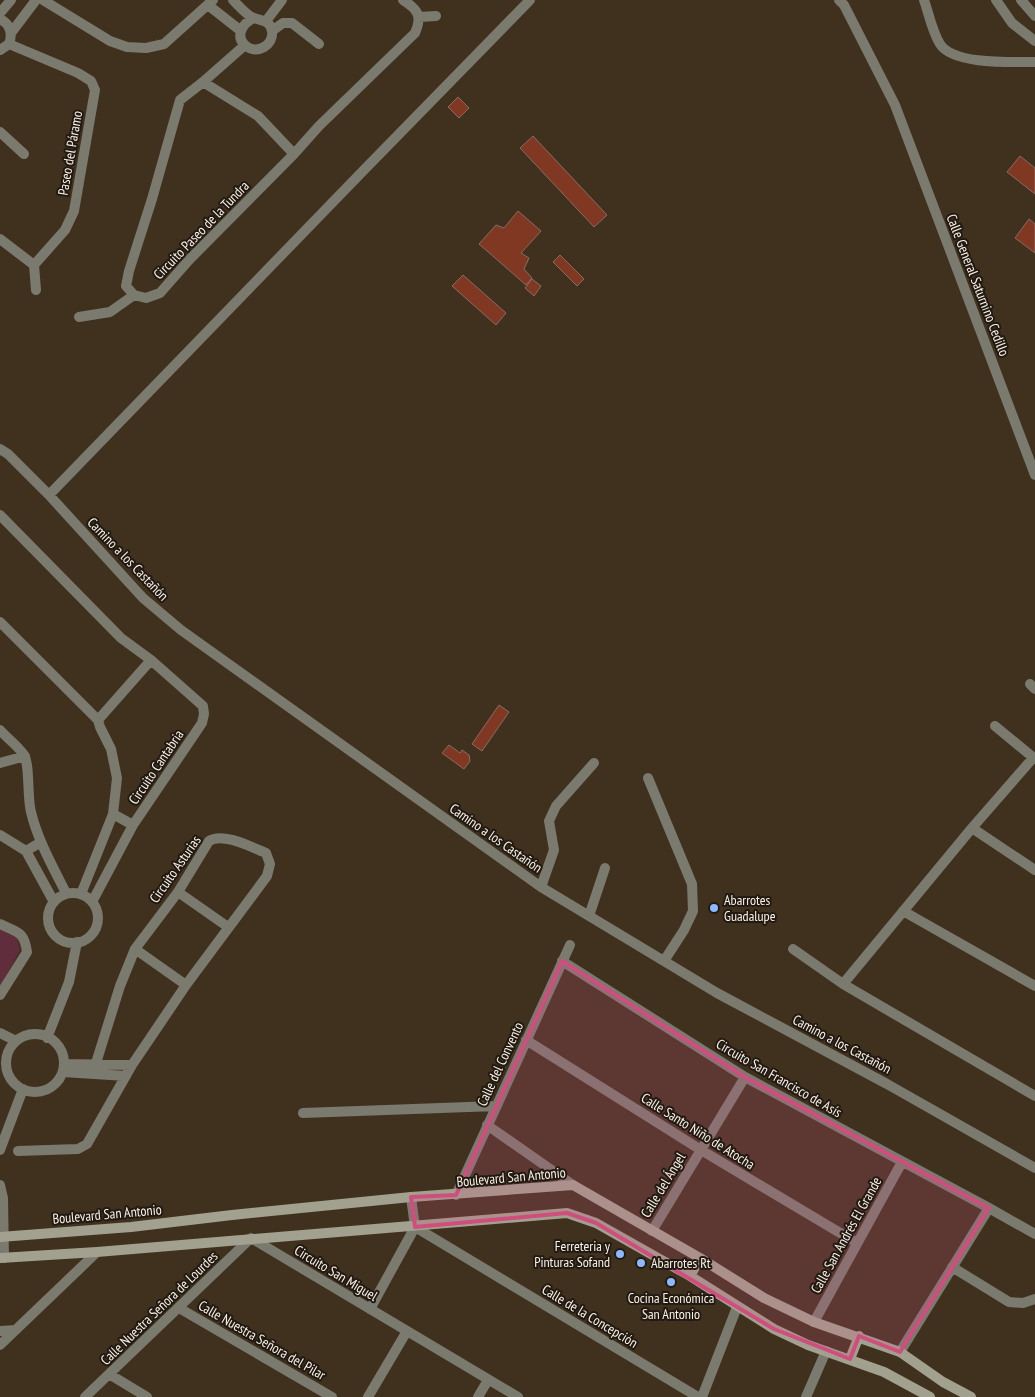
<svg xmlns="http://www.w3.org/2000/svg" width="1035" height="1397" viewBox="0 0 1035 1397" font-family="'PT Sans Narrow',sans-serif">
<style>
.green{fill:#602d3c}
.building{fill:#813823;stroke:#886c64}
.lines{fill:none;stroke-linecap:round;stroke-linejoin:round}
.street{stroke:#7a7a6f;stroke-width:10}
.secondary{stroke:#a2a18f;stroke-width:10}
.marked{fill:#d04e7e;fill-opacity:0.2;stroke:#d04e7e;stroke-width:4;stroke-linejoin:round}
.poi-dot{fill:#8cb9fc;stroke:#211a12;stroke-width:2}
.labels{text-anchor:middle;stroke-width:4;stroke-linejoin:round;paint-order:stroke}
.street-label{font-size:14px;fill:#fbf1e6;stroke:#211a12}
.poi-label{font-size:14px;fill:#fbf1e6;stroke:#211a12;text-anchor:start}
</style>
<rect width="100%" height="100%" fill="#40311e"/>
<path class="green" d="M0 929 17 938 20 950 0 987Z"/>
<path class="building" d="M458 97 469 108 459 118 448 107Z
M533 136 607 215 594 227 520 148Z
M1020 156 1035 168V194L1007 172Z
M518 211 541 231 521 253 529 258 524 269 532 278 526 285 479 244 496 225 504 228Z
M1029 219 1035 224V253L1015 238Z
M560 255 584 279 577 286 553 262Z
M463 275 506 313 496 325 452 286Z
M532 279 541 286 534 296 525 288Z
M499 705 509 712 482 751 472 744Z
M449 745 460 753 462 750 469 755 470 761 464 769 442 753Z"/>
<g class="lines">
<path class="street" d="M43 0 110 41 127 47 146 48 164 44 213 0
M233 0C238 5 247 16 254 18 262 21 270 20 272 31 274 45 257 55 246 46 234 36 243 23 254 18
M839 0 844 5 895 105 1035 475
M924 0C929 14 932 31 940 44 953 65 1012 62 1035 62
M996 0 1012 23 1035 41
M1021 0 1035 16
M208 5 241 31
M0 13 11 0
M419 17 436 16
M0 19C10 24 13 33 9 44L0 50
M266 21 282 0
M272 31 283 23H292L319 44
M11 33 36 0
M245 45 203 82 180 100 152 199 129 271 126 286 134 295 146 298 160 293 189 260 294 154 319 126 415 33C422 17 419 10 403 0
M203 82 258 116 294 154
M0 132 24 154
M0 239 34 265 65 230 74 211 95 90 91 81 78 73 9 44
M34 265 36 290
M79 317 110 312 134 295
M0 449 8 454 49 495 143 598 181 630 541 887 717 993 887 1084 1035 1168
M49 495 361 173 530 0
M0 515 121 638 151 660 203 706 204 714 202 723 133 825 92 902
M0 622 98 720 100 727 111 749 117 778 113 814 81 894
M1030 684 1035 689
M98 720 151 660
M995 726 1035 759
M0 730C7 738 18 746 24 755 30 764 27 798 31 812 38 841 53 867 66 893
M0 763 25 756
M648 778 692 884 693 911 684 930 664 961
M113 814 133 825
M972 828 1035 870
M0 835 26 851 41 842
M26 851 54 902
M541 887 554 850 549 821 556 806 594 763
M178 892 228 927
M48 918a25 25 0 1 1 50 0a25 25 0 1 1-50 0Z
M903 911 1035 986
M589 916 605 868
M0 924C18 933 24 931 27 952L0 995
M135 949 186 985
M793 949 843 984 1035 1096
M562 961 745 1077 989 1208 1035 1234
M843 984 972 828 1033 758
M0 1033 16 1041
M6 1063a29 29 0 1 1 58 0a29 29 0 1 1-58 0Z
M47 1038 69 982 77 942
M526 1040 701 1150 857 1243
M64 1064 132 1065
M63 1072 126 1076
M303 1113 496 1106
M487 1125 573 1185
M0 1150 23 1089
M18 1151 78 1149 87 1144 132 1065 186 985 267 876 270 864 266 853C251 847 223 832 209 841L178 892 135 949 120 986 96 1063V1073
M0 1185 3 1198 4 1258
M456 1195 570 945
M411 1197 415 1227 698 1397
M652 1231 745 1077
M952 1267 1009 1302 1023 1303 1035 1299
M179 1308 332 1397
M370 1309 415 1227
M814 1322 902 1162
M0 1331 16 1330
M0 1345 97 1252
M900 1352 989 1208
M109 1374 147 1397
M85 1397 251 1238 518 1397
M368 1397 407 1331
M478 1397 488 1380
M702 1397 737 1307
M806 1397 826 1351"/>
<path class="secondary" d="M0 1237 131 1227 232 1215 411 1197 573 1185 700 1258 764 1298 814 1322 900 1352 943 1382 971 1397
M0 1258 97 1252 567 1213 596 1223 690 1276 774 1329 808 1345 884 1372 930 1397
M690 1276 700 1258
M850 1359 859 1336"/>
</g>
<path class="marked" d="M562 961 745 1077 989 1208 900 1352 859 1336 850 1359 774 1329 596 1223 567 1213 415 1227 411 1197 456 1195Z"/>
<g class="poi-dot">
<circle cx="714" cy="908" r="5"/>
<circle cx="620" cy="1254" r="5"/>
<circle cx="641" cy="1263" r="5"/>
<circle cx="671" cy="1282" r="5"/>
</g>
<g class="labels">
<g class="street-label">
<text transform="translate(70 153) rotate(-80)" y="5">Paseo del Páramo</text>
<text transform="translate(201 230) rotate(-46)" y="5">Circuito Paseo de la Tundra</text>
<text transform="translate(978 285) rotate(69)" y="5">Calle General Saturnino Cedillo</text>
<text transform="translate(128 559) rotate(46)" y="5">Camino a los Castañón</text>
<text transform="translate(156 767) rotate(-56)" y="5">Circuito Cantabria</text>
<text transform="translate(496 838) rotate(35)" y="5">Camino a los Castañón</text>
<text transform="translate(175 869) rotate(-55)" y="5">Circuito Asturias</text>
<text transform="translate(842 1044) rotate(28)" y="5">Camino a los Castañón</text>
<text transform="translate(500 1064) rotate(-65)" y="5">Calle del Convento</text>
<text transform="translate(779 1078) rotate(30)" y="5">Circuito San Francisco de Asís</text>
<text transform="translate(698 1131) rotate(32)" y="5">Calle Santo Niño de Atocha</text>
<text transform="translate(511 1177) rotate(-5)" y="5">Boulevard San Antonio</text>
<text transform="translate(663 1185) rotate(-59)" y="5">Calle del Ángel</text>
<text transform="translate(107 1214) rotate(-5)" y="5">Boulevard San Antonio</text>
<text transform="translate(846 1235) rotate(-61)" y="5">Calle San Andrés El Grande</text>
<text transform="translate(336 1273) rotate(31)" y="5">Circuito San Miguel</text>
<text transform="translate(159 1308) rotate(-44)" y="5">Calle Nuestra Señora de Lourdes</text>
<text transform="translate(590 1316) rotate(31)" y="5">Calle de la Concepción</text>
<text transform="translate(262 1340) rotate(30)" y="5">Calle Nuestra Señora del Pilar</text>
</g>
<g class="poi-label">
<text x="724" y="905">Abarrotes<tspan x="724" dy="16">Guadalupe</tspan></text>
<text x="610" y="1251" text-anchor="end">Ferreteria y<tspan x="610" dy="16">Pinturas Sofand</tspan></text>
<text x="651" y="1268">Abarrotes Rt</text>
<text x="671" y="1303" text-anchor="middle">Cocina Económica<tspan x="671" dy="16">San Antonio</tspan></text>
</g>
</g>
</svg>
